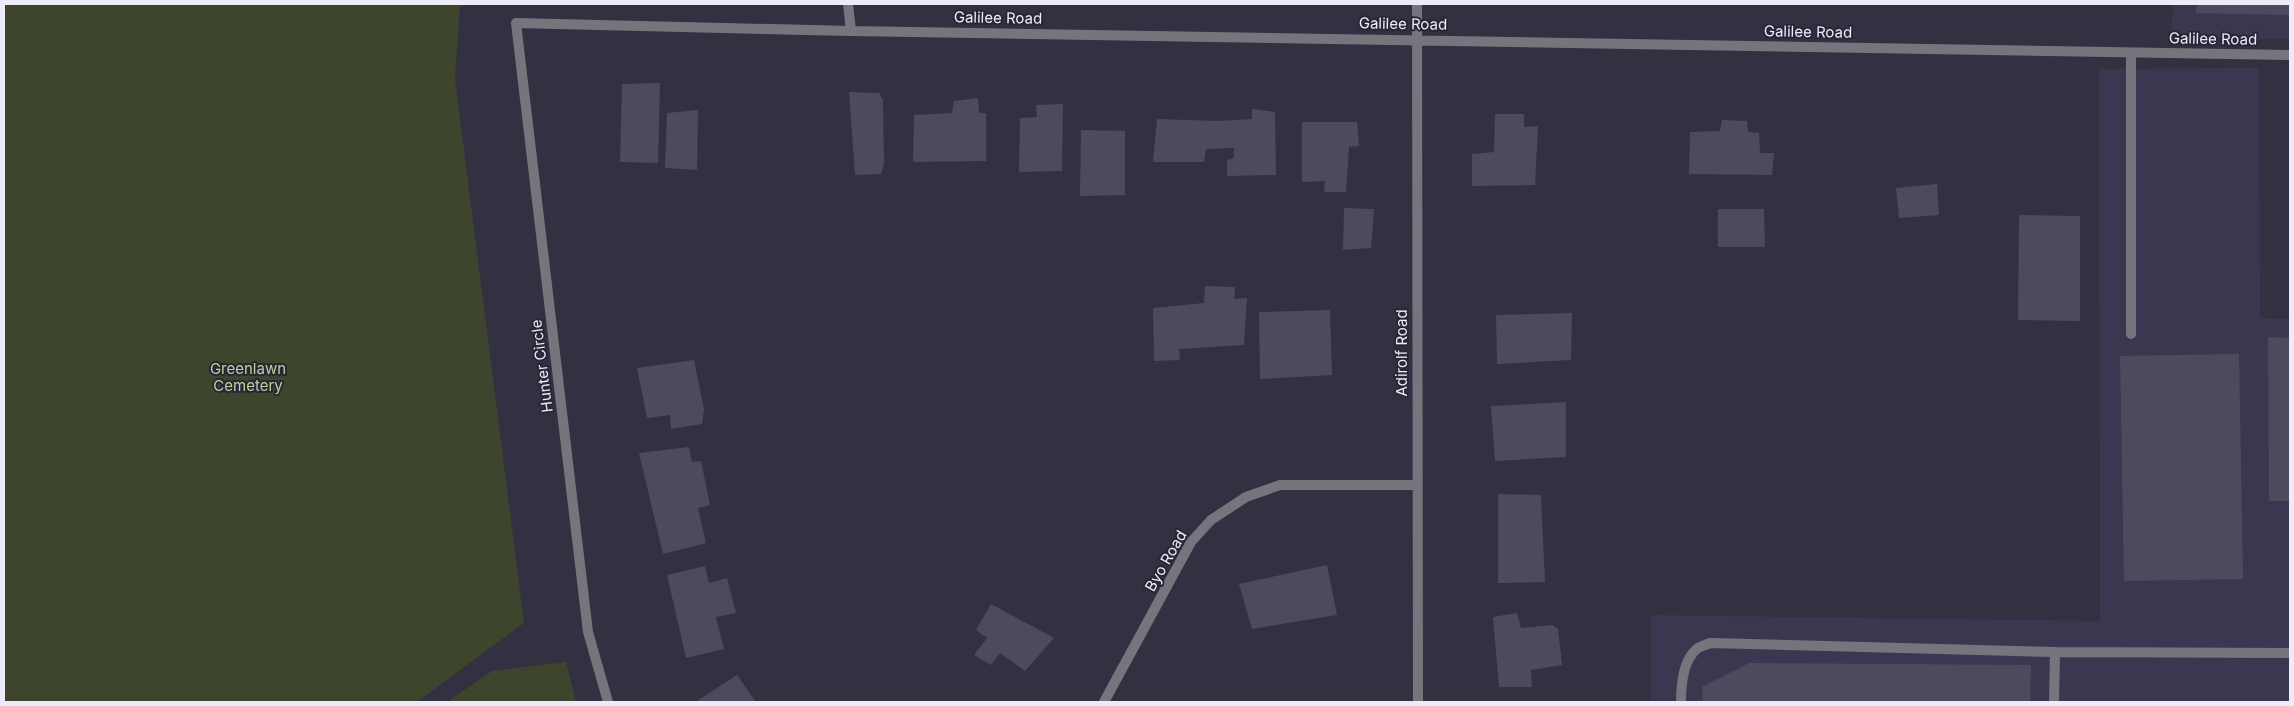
<svg xmlns="http://www.w3.org/2000/svg" width="2294" height="706" viewBox="0 0 2294 706" font-family="Inter,sans-serif">
<style>
.built{fill:#3c3750}
.green{fill:#3d452d}
.building{fill:#4e4a5e}
.lines{fill:none;stroke-linecap:round;stroke-linejoin:round}
.lane{stroke:#76757e;stroke-width:10}
.street{stroke:#76757e;stroke-width:10}
.labels{text-anchor:middle;stroke-width:4;stroke-linejoin:round;paint-order:stroke}
.street-label{font-size:15px;fill:#edebf7;stroke:#292638}
.park-label{font-size:15px;fill:#c0d19b;stroke:#292638}
</style>
<rect width="100%" height="100%" fill="#333042"/>
<path class="built" d="M2173 4H2290V39L2171 38Z
M2259 68 2260 318 2290 319V702H1651V615L2100 621 2099 69Z"/>
<path class="green" d="M4 4H460L455 79 524 623 417 702H4Z
M566 662 576 702H447L492 671Z"/>
<path class="building" d="M2197 4H2290V15L2196 13Z
M660 83 658 163 620 162 622 84Z
M849 92 879 93 883 100 884 163 881 174 855 175Z
M978 98 979 113H986V161L913 162 914 115 952 113 954 101Z
M1063 104 1062 171 1019 172 1020 118 1037 117 1036 105Z
M1252 109 1275 112 1276 175 1227 176V160L1234 158V148L1206 149 1204 162H1153L1157 119 1217 121 1252 119Z
M698 110 697 170 665 168 667 113Z
M1495 114H1524V127L1538 126 1535 185 1472 186V154L1494 152Z
M1722 120 1747 121 1748 132 1759 133 1760 153H1774L1772 175 1689 174 1690 132 1720 131Z
M1302 122H1357L1359 146 1349 147 1346 192H1324L1325 181 1302 182Z
M1081 130 1125 131V195L1080 196Z
M1937 184 1939 215 1899 218 1896 188Z
M1344 208 1374 209 1371 248 1343 250Z
M1718 209H1764L1765 247H1718Z
M2019 215 2080 216V321L2018 320Z
M1205 286 1235 287 1234 299 1247 298 1244 345 1179 349 1180 360 1154 361 1153 308 1204 303Z
M1330 310 1332 375 1260 379 1259 312Z
M1572 313 1571 360 1497 364 1496 315Z
M2268 337 2290 338V501H2269Z
M2239 354 2243 579 2124 581 2120 356Z
M694 360 704 409 702 424 671 429 670 415 647 418 637 368Z
M1566 402V457L1495 461 1491 406Z
M689 447 692 462 701 461 710 505 698 508 706 543 663 554 639 453Z
M1498 494 1541 495 1545 582 1498 583Z
M1327 565 1337 615 1252 629 1239 584Z
M705 566 709 583 727 578 736 613 716 617 724 649 686 658 667 575Z
M991 604 1054 638 1025 671 1000 653 991 665 974 655 987 638 976 630Z
M1517 613 1521 628 1552 625 1558 629 1562 665 1531 670 1532 687H1499L1493 617Z
M1749 663 2031 665 2030 702H1703L1702 687Z
M737 675 756 702H698L697 701Z"/>
<g class="lines">
<path class="lane" d="M2131 53V334
M1681 702C1681 686 1683 659 1698 648 1701 646 1706 645 1710 643L2055 652
M2054 702 2055 652 2290 653"/>
<path class="street" d="M848 4 851 31
M1417 4 1418 702
M608 702 588 632 516 23 851 31 2290 55
M1104 702 1191 542 1211 520 1246 497 1280 485H1416"/>
</g>
<g class="labels">
<g class="street-label">
<text transform="translate(998 18) rotate(1)" y="5">Galilee Road</text>
<text transform="translate(1403 24) rotate(1)" y="5">Galilee Road</text>
<text transform="translate(1808 32) rotate(1)" y="5">Galilee Road</text>
<text transform="translate(2213 39) rotate(1)" y="5">Galilee Road</text>
<text transform="translate(1402 353) rotate(-90)" y="5">Adirolf Road</text>
<text transform="translate(542 366) rotate(-97)" y="5">Hunter Circle</text>
<text transform="translate(1166 561) rotate(-60)" y="5">Byo Road</text>
</g>
<g class="park-label">
<text x="248" y="374">Greenlawn<tspan x="248" dy="17">Cemetery</tspan></text>
</g>
</g>
<rect width="2294" height="706" fill="none" stroke="#edebf7" stroke-width="10"/>
</svg>
